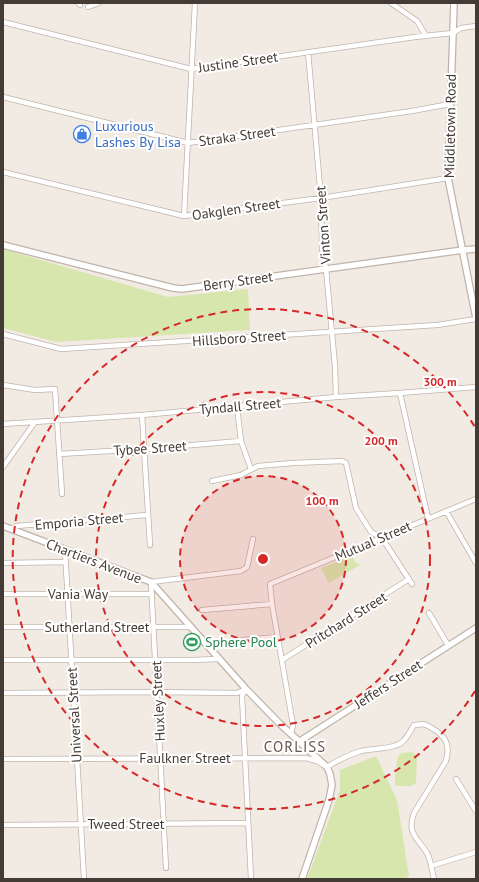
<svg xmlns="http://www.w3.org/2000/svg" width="479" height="882" viewBox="0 0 479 882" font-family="'PT Sans',sans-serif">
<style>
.green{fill:#d7e6ad}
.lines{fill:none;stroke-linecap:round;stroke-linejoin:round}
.minor-casing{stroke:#c0b4aa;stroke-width:6}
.tertiary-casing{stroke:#c0b4aa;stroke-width:8}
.minor{stroke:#fff;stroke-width:4.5}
.tertiary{stroke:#fff;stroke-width:5.5}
.ring{fill:none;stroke:#d62828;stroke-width:2;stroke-dasharray:7 5}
.labels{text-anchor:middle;stroke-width:4;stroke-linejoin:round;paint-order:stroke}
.street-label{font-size:14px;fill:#443b34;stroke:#fff}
.shop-label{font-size:14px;fill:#366cbe;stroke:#fff;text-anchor:start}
.leisure-label{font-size:14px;fill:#27864d;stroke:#fff;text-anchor:start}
.neighbourhood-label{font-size:15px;letter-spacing:1px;fill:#67574c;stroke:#fff}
.centre{fill:#d62828;stroke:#fff;stroke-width:2}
.ring-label{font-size:12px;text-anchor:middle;font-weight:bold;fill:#d62828;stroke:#fff;stroke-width:4;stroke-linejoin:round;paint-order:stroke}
</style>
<rect width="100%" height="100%" fill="#f2ebe4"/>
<path class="green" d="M3 249 168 297 248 289 250 330 56 342 3 328Z
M352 556 356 563 360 565 329 583 321 568Z
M412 752 417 756 416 783 411 786H395V776L398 756 401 753Z
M376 756 397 800 409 876 404 879H307L340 790V770Z"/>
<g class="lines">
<g class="minor-casing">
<path id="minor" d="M78 3 80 5
M391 3 417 21 426 36
M88 7 99 3
M3 22 191 69 415 37 453 33 461 28 476 26
M308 52 321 198 322 249 326 269 335 366 336 397
M3 97 188 143 412 111 450 104
M3 172 184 216 321 198 448 178
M184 216 195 3
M3 334 61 349 437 325 476 319
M3 385 35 390 55 389 62 494
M400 393 428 518
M237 407 241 441 251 469
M142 415 150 545
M3 424 142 415 336 397 400 393 476 387
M59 454 145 449 241 441
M3 467 35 422
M212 481 241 475 258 466 293 463 342 461 346 463 356 508 371 532 382 538 412 584
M446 511 476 563
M11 529 16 526 147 515
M65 550 84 879
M3 563 66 562
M3 594H152
M202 610 272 604
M429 613 448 645
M3 627H191
M243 640 278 637
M3 660H192L219 659
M282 660 409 579
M246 689 242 696 251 879
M3 693 157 692 237 693 246 689
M291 734 293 725 272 604 270 584 476 499
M3 759 306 758 317 761 327 767C338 760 348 755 361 751 373 748 390 750 401 743 407 739 410 731 414 725L424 724C441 732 452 740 446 761L414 813C406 835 419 838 428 855 431 862 432 871 434 879
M456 779 476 811
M3 825 248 823
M431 866 476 852
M166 868 151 582 241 571 247 567 253 539"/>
</g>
<g class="tertiary-casing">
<path id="tertiary" d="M454 3 448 178 476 318
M3 245 173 288 182 289 463 250 476 249
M3 526 151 582 246 689 280 724 327 767 330 774 332 785 329 800 302 879
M300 741 476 628"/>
</g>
<use href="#minor" class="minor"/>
<use href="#tertiary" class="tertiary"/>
</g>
<circle cx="263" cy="559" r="83" fill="#d62828" fill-opacity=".12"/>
<g class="ring">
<circle cx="263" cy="559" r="83"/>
<circle cx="263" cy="559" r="167"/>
<path d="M475 691A250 250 0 1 1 475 427"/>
</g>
<defs>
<g id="shop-ring" transform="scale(0.9)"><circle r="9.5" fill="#fff" stroke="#3f7fe0" stroke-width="1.5"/><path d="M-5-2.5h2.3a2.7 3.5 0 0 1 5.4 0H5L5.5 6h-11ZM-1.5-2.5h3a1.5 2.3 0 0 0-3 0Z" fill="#3f7fe0"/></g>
<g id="stadium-ring" transform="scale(0.9)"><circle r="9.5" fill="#fff" stroke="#2e9e5b" stroke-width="1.5"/><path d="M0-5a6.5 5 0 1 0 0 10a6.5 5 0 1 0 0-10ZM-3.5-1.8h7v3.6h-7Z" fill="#2e9e5b"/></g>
</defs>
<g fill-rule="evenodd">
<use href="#shop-ring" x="82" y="134"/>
<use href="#stadium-ring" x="192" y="642"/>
</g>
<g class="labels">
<g class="street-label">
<text transform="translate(238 62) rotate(-8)" y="5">Justine Street</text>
<text transform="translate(450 126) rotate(-89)" y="5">Middletown Road</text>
<text transform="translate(237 136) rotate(-8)" y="5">Straka Street</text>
<text transform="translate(236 209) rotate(-8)" y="5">Oakglen Street</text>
<text transform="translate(323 225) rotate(-94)" y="5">Vinton Street</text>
<text transform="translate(238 281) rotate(-8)" y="5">Berry Street</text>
<text transform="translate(239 338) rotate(-4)" y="5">Hillsboro Street</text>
<text transform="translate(240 406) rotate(-5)" y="5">Tyndall Street</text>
<text transform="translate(150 448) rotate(-4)" y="5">Tybee Street</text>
<text transform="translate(79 521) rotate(-5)" y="5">Emporia Street</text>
<text transform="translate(373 541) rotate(-23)" y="5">Mutual Street</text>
<text transform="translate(94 561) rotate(21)" y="5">Chartiers Avenue</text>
<text x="78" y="599">Vania Way</text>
<text transform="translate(346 620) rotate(-32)" y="5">Pritchard Street</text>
<text x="97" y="632">Sutherland Street</text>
<text transform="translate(388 684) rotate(-33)" y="5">Jeffers Street</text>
<text transform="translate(158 701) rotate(-93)" y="5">Huxley Street</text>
<text transform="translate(74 715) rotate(-93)" y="5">Universal Street</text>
<text x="185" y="763">Faulkner Street</text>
<text x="126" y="829">Tweed Street</text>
</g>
<g class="shop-label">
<text x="95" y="131">Luxurious<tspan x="95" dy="16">Lashes By Lisa</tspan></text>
</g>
<g class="leisure-label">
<text x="205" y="647">Sphere Pool</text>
</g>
<g class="neighbourhood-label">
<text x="295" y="752">CORLISS</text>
</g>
</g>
<circle cx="263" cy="559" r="6" class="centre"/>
<g class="ring-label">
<text x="440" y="386">300 m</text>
<text x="381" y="445">200 m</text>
<text x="322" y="505">100 m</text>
</g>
<rect width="479" height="882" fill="none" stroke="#443b34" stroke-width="8"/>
</svg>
